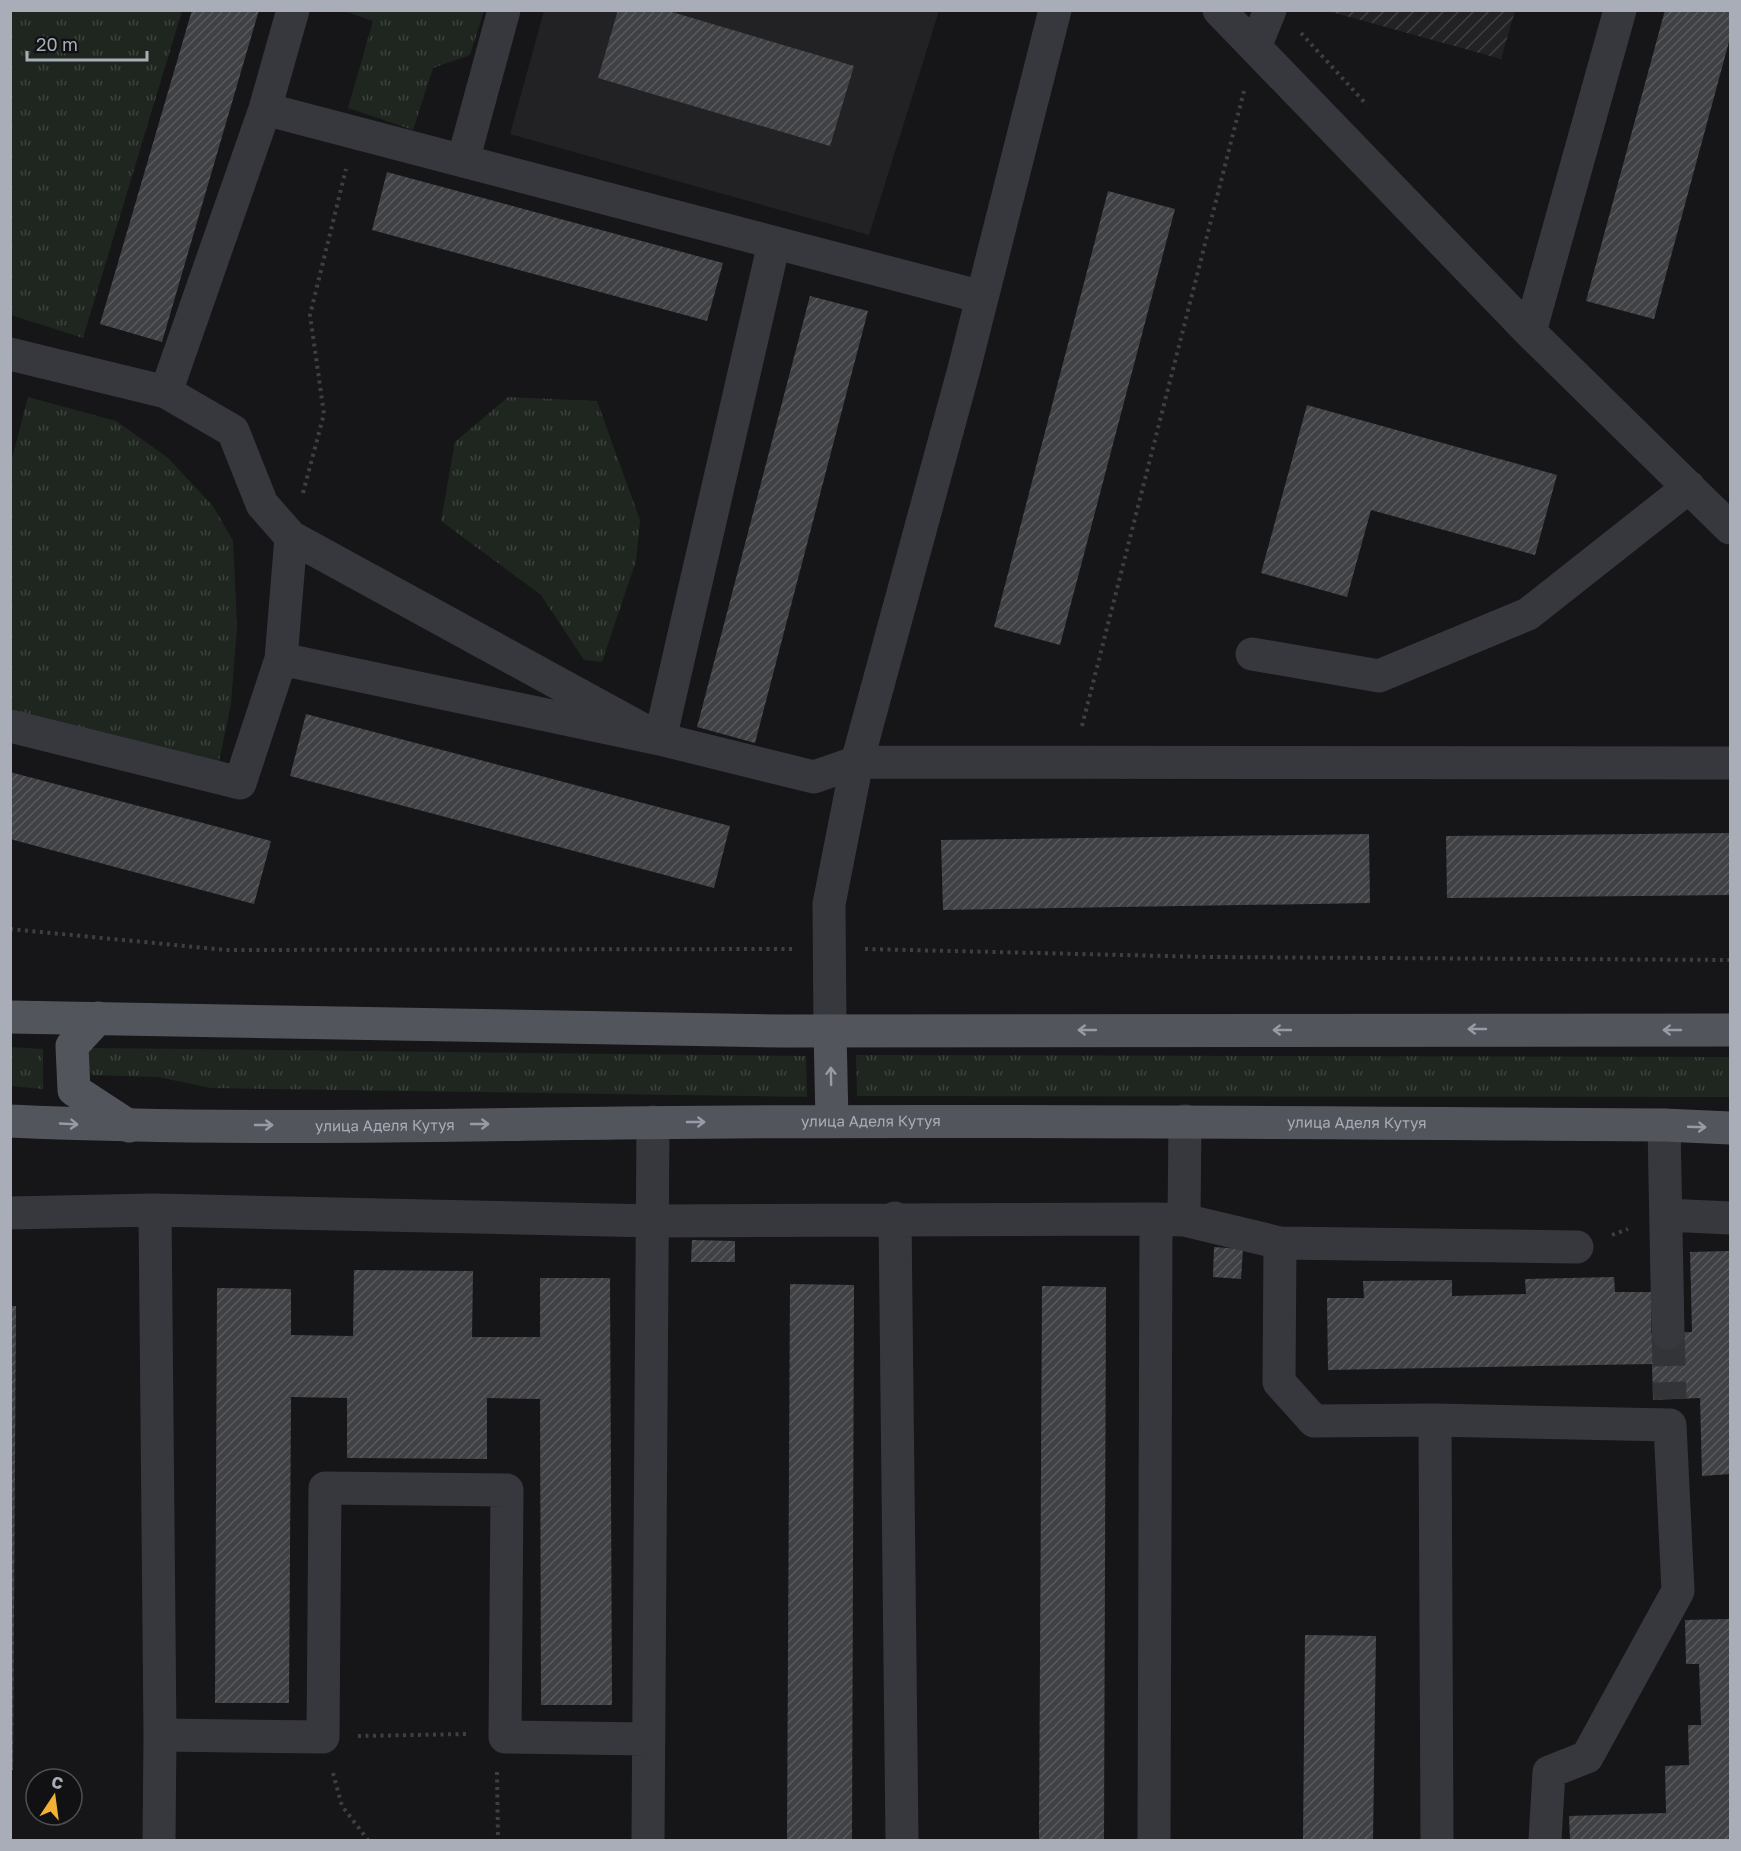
<svg xmlns="http://www.w3.org/2000/svg" width="1741" height="1851" viewBox="0 0 1741 1851" font-family="'Golos Text',sans-serif">
<style>
.built{fill:#222225}
.industrial{fill:url(#industrial-furrows)}
.grass{fill:url(#grass-tufts)}
.building{fill:url(#building-hatch)}
.lines{fill:none;stroke-linecap:round;stroke-linejoin:round}
.minor-tunnel{stroke:#333438;stroke-width:33;stroke-dasharray:33 16;stroke-linecap:butt}
.path{stroke:#3d3f44;stroke-width:4;stroke-dasharray:3 4.5;stroke-linecap:butt}
.minor{stroke:#37383d;stroke-width:33}
.major{stroke:#53555c;stroke-width:33}
.oneway{stroke:#979ba6}
.labels{text-anchor:middle;stroke-width:6;stroke-linejoin:round;paint-order:stroke}
.street-label{font-size:15px;fill:#a8adb8;stroke:#111113}
</style>
<defs>
<pattern id="industrial-furrows" width="10" height="10" patternUnits="userSpaceOnUse" patternTransform="scale(1.5)"><rect width="10" height="10" fill="#222225"/><path d="M-1 1l2-2M0 10L10 0M9 11l2-2" fill="none" stroke="#3f3f43"/></pattern>
<pattern id="grass-tufts" width="24" height="20" patternUnits="userSpaceOnUse" patternTransform="scale(1.5)"><rect width="24" height="20" fill="#1e261f"/><path d="M3 7l-1-3M5 7V3M7 7l1-3M15 17l-1-3M17 17v-4M19 17l1-3" fill="none" stroke="#3c433d"/></pattern>
<pattern id="building-hatch" width="6" height="6" patternUnits="userSpaceOnUse" patternTransform="scale(1.5)"><rect width="6" height="6" fill="#404145"/><path d="M-1 1l2-2M0 6l6-6M5 7l2-2" fill="none" stroke="#595a5e"/></pattern>
</defs>
<rect width="100%" height="100%" fill="#161618"/>
<path class="built" d="M544 11H939L869 235 510 134Z"/>
<path class="industrial" d="M1328 11 1515 10V11L1501 59Z"/>
<path class="grass" d="M11 10 182 11 83 338 11 315Z
M344 11 484 10V11L470 55 433 68 413 130 348 108 373 21Z
M28 397 116 421 167 457 213 506 233 541 237 625 231 704 217 771 11 711V462Z
M508 397 597 401 640 520 636 561 602 662 584 660 541 595 441 521 455 442Z
M11 1047 43 1049V1089L11 1086Z
M91 1048 806 1056 807 1097 211 1088 158 1077 92 1075 86 1068V1057Z
M856 1055 1730 1057V1097L857 1096Z"/>
<path class="building" d="M192 10H259L162 342 100 324Z
M618 10H665L854 66 830 146 598 78Z
M1665 10H1730V38L1654 319 1586 301Z
M387 172 723 263 707 321 372 230Z
M1108 191 1175 209 1060 645 994 627Z
M810 296 868 311 755 743 697 727Z
M1307 405 1557 475 1535 555 1371 510 1347 597 1261 573Z
M306 714 730 826 714 888 290 776Z
M10 772 271 841 254 904 10 839Z
M1730 833V895L1447 898 1446 836Z
M1369 834 1370 903 943 910 941 840Z
M692 1240 735 1241V1262H691Z
M1214 1247 1243 1249 1241 1279 1213 1277Z
M1730 1251V1474L1702 1476 1700 1398 1653 1400 1652 1364 1328 1370 1327 1298H1364L1363 1281 1452 1280V1296L1526 1294 1525 1279 1614 1277 1615 1292H1651V1333L1692 1332 1690 1252Z
M354 1270 473 1271 472 1337H540V1278H610L612 1705H541L540 1399 487 1398V1459L347 1458V1398L291 1397 289 1703H215L217 1288 291 1289V1335L353 1336Z
M790 1284 854 1285 852 1840H787Z
M1042 1286 1106 1287 1104 1840H1039Z
M10 1306H16L13 1770H10Z
M1730 1619V1840H1570L1569 1816 1666 1813 1665 1766 1689 1765 1688 1725H1701L1699 1664H1686L1685 1620Z
M1305 1635 1376 1636 1373 1840H1303Z"/>
<g class="lines">
<path class="minor-tunnel" d="M1668 1333 1670 1399"/>
<path class="path" d="M1301 33 1367 105
M303 493 324 414 310 315 346 169
M1082 726 1244 91
M10 929 226 950 792 949
M865 949 1209 957 1730 960
M1612 1235 1628 1229
M358 1736 468 1734
M497 1772 498 1840
M333 1773 342 1806 368 1840"/>
<path class="minor" d="M1219 10 1530 332 1730 528
M1255 47 1270 10
M265 109 982 297
M463 161 504 10
M1530 332 1620 10
M10 354 166 392 265 109 293 10
M166 392 233 431 262 504 291 537 281 659
M291 537 660 739 774 243
M1252 654 1379 676 1528 614 1689 487
M10 726 240 783 281 659 660 739 814 777 857 762 1730 763
M830 1031 829 904 857 762 964 369 1055 10
M1664 1125 1668 1333
M155 1210 160 1735 159 1840
M10 1213 155 1210 653 1221 1156 1219 1184 1220 1280 1243 1577 1247
M1666 1215 1730 1218
M895 1218 902 1840
M1184 1220 1185 1121
M1280 1243 1279 1382 1314 1421 1435 1420 1670 1425 1678 1591 1587 1757 1549 1772 1545 1840
M1435 1420 1437 1840
M160 1735 323 1737 325 1488 507 1490 505 1737 648 1739
M648 1840 653 1122
M1154 1840 1156 1219"/>
<g class="major">
<path d="M10 1017 782 1031 1730 1030"/>
<path d="M98 1018 72 1046 74 1090 129 1126"/>
<path d="M830 1031 832 1121"/>
<path id="s1" d="M10 1121C251 1132 492 1123 733 1122 1043 1120 1353 1123 1664 1125L1730 1128"/>
</g>
</g>
<defs><path id="oneway-shaft" d="M-6 0H5M1.5-3L5.5 0L1.5 3" fill="none" stroke-width="1.6" stroke-linecap="round" stroke-linejoin="round" transform="scale(1.5)"/></defs>
<g class="oneway">
<use href="#oneway-shaft" transform="translate(1477 1029) rotate(180)"/>
<use href="#oneway-shaft" transform="translate(1087 1030) rotate(180)"/>
<use href="#oneway-shaft" transform="translate(1282 1030) rotate(180)"/>
<use href="#oneway-shaft" transform="translate(1672 1030) rotate(-180)"/>
<use href="#oneway-shaft" transform="translate(831 1076) rotate(-91)"/>
<use href="#oneway-shaft" transform="translate(696 1122)"/>
<use href="#oneway-shaft" transform="translate(69 1124) rotate(3)"/>
<use href="#oneway-shaft" transform="translate(480 1124)"/>
<use href="#oneway-shaft" transform="translate(264 1125)"/>
<use href="#oneway-shaft" transform="translate(1697 1127) rotate(2)"/>
</g>
<g class="labels">
<g class="street-label">
<text dy="5" stroke="none"><textPath href="#s1" startOffset="861">улица Аделя Кутуя</textPath></text>
<text dy="5" stroke="none"><textPath href="#s1" startOffset="1347">улица Аделя Кутуя</textPath></text>
<text dy="5" stroke="none"><textPath href="#s1" startOffset="375">улица Аделя Кутуя</textPath></text>
</g>
</g>
<rect width="1741" height="1851" fill="none" stroke="#a8adb8" stroke-width="24"/>
<g transform="translate(54 1797) rotate(13)"><circle r="28" fill="#111113" stroke="#4d4f55" stroke-width="1.5"/>
<path d="M0-4.5L10 22L0 15L-10 22Z" fill="#f2b134"/>
<text y="-9" font-size="16" font-weight="bold" text-anchor="middle" fill="#a8adb8">С</text>
</g>
<path d="M27 51v9h120v-9" fill="none" stroke="#a8adb8" stroke-width="3"/>
<text x="36" y="51" font-size="18" fill="#a8adb8" stroke="#111113" stroke-width="4.5" paint-order="stroke">20 m</text>
</svg>
